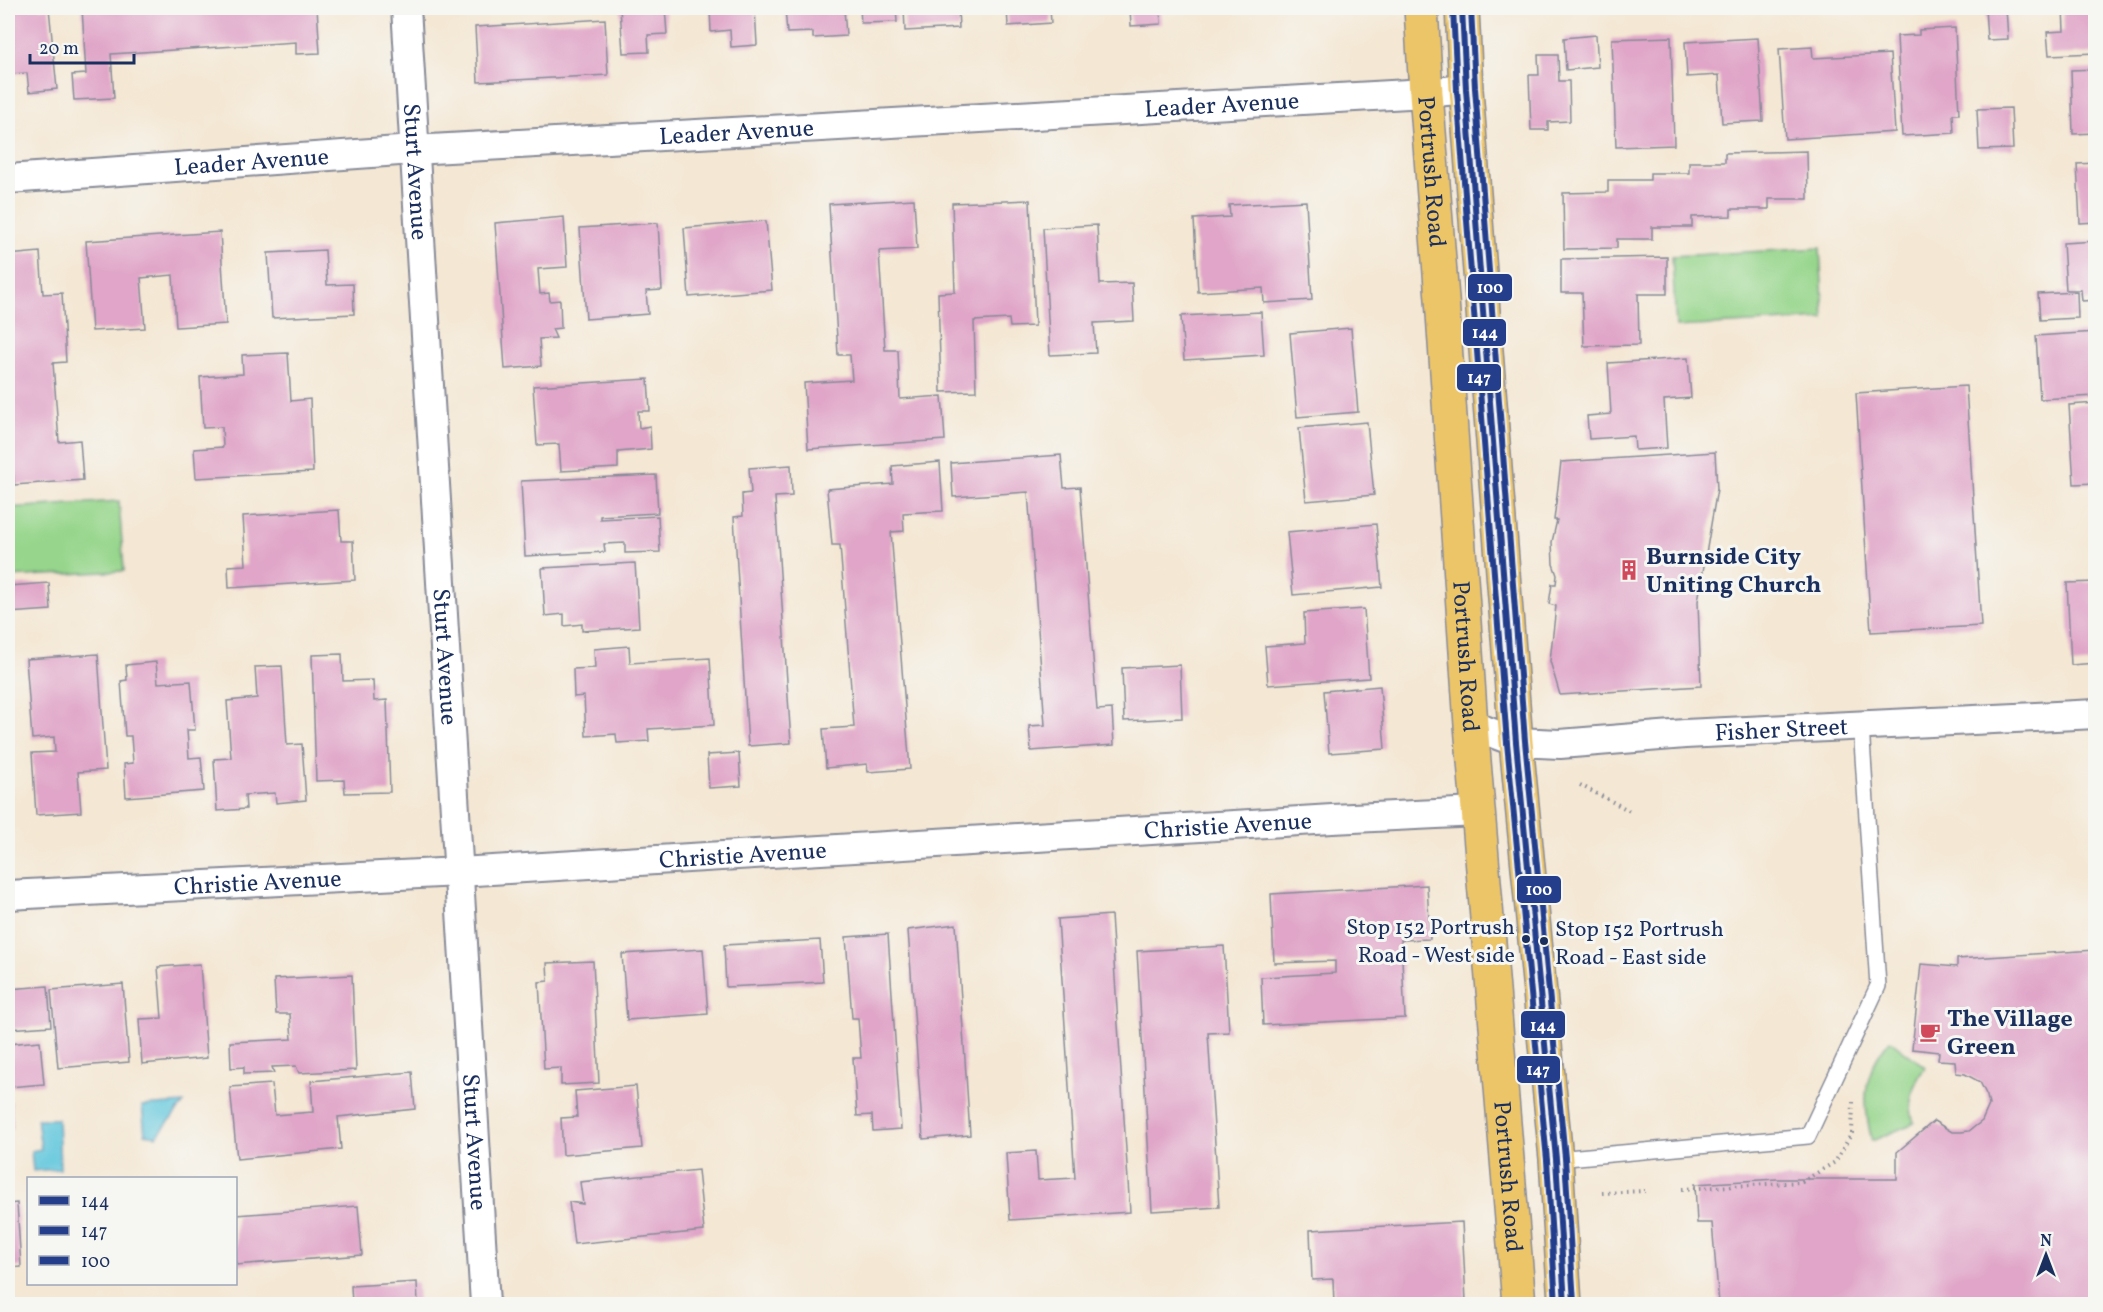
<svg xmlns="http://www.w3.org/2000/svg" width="2103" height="1312" viewBox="0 0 2103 1312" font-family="Vollkorn,serif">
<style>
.green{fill:#96d58b;stroke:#588274;stroke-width:1.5}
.water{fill:#5fc6dc;stroke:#3d7a9d;stroke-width:1.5}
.building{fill:#e0a5c8}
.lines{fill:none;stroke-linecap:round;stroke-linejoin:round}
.service-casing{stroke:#888b98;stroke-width:18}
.minor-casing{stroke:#888b98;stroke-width:32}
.trunk-casing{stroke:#888b98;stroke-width:36}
.path{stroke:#888b98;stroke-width:4;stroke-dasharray:1.5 4.5;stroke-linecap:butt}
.service{stroke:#fff;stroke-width:15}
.minor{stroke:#fff;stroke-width:28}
.trunk{stroke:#edc569;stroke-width:33}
.bus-1-casing{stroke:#f6f6f2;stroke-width:10}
.bus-2-casing{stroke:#f6f6f2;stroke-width:10}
.bus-3-casing{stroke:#f6f6f2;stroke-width:10}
.bus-1{stroke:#243e8c;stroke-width:6}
.bus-2{stroke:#243e8c;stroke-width:6}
.bus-3{stroke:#243e8c;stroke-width:6}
.bus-dot{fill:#1b2f5e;stroke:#f6f6f2;stroke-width:2}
.labels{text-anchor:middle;stroke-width:6;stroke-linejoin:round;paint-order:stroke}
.bus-label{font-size:22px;fill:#1b2f5e;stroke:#f6f6f2;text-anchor:end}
.street-label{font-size:24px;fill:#1b2f5e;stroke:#f6f6f2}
.poi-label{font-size:24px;font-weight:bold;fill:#1b2f5e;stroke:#f6f6f2;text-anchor:start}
.line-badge{stroke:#f6f6f2;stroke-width:2}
.badge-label{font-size:16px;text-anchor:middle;font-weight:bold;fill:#fff}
</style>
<rect width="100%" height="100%" fill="#f6f6f2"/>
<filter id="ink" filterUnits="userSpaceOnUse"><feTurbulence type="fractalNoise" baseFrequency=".0167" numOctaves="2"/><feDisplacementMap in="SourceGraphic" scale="12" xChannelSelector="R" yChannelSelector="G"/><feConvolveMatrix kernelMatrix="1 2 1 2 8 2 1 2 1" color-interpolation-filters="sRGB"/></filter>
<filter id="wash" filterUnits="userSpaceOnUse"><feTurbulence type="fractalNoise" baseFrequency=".008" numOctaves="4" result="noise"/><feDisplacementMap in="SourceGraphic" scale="24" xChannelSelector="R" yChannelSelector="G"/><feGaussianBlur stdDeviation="1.35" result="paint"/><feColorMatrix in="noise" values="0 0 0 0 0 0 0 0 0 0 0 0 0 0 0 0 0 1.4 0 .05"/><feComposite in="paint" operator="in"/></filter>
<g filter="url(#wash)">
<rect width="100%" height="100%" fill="#f4e7d3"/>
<path class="green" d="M1820 248 1824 319 1676 327 1672 256Z
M119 501 124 571 8 577V508Z
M1890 1040 1925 1067C1912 1086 1907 1100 1914 1123L1872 1141C1862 1101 1862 1073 1890 1040Z"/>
<path class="water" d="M184 1103 157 1136 145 1134 142 1106Z
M37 1119H58L60 1169 33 1171 31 1151 41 1149Z"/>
<g id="blocks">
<path class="building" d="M8 8H49L57 89 29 92 27 73 8 74Z
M82 8H317L320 53 296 54V42L111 54 114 98 74 100 72 75 86 74Z
M620 8H665L667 34 648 35 649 52 623 53Z
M710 8H755L757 45 731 47 730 30 711 32Z
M785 8H844L846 36 813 38V32L787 33Z
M860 8H896L897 22 861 23Z
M904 8H958L959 28 905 31Z
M1007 8H1050L1051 23 1008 26Z
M1130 8H1160L1161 24 1131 26Z
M1985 8H2006L2008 39 1987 40Z
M2063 8H2096V53L2049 55 2047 32 2064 31Z
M605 19 608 75 478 82 475 27Z
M1955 28 1959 114H1953L1954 133 1902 136 1897 36 1919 35V30Z
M1596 35 1598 67 1566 70 1564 38Z
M1671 37 1674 145 1616 147 1612 39Z
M1758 38 1763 121 1722 123 1719 75 1687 77 1685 42Z
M1812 47 1813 58 1890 54 1895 132 1785 139 1779 49Z
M1538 55H1558L1559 81H1569L1570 121 1548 122V130H1531L1529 75H1539Z
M2096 69V133L2073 134 2071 70Z
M2011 108 2013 149 1979 150 1977 109Z
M1807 151 1808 199H1769V209H1731V216L1692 217V227H1652V239H1617V248L1564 249 1563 193 1608 192V180H1650V173H1689V162H1725V153Z
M2096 163V222L2080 223 2077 164Z
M914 199 917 249 879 251 885 350H898L900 399 942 396 945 440 808 449 804 383 852 380 850 355H838L829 204Z
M1030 200 1035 326 1010 327 1009 319 974 321 976 391 941 392 938 293 955 292 952 203Z
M1306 201 1312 300 1264 303 1263 288 1198 292 1194 219 1230 217 1229 205Z
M564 217 567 267 538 269 540 294 549 293 550 301 560 300 561 328 552 329 556 338 539 339 541 366 505 369 495 223Z
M766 221 772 290 689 297 684 228Z
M658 223 662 290 646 291 648 314 586 319 580 228Z
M1097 225 1100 284 1132 283 1134 321 1094 323 1096 353 1050 355 1043 228Z
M220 232 226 324 176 327 173 275 141 278 145 328 92 331 86 241Z
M2096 241V300L2082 301 2081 290H2066L2063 243Z
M325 250 327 285 353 284 354 314 272 318 268 253Z
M40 252 43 294 62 293 66 362 53 363 59 442 80 440 83 480 14 485 13 469 8 470V255Z
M1667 257V294H1638L1639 345 1584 346 1582 293H1561V259Z
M2077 292 2078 318 2040 320 2038 294Z
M1261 312 1264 355 1184 360 1181 316Z
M1351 328 1358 412 1297 417 1290 333Z
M2096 332V396L2040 399 2036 336Z
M288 353 291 401 310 399 313 472 196 478 194 449 223 447 222 427 203 428 200 377 243 374 242 355Z
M1688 358 1691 398 1664 400 1667 448 1635 450 1634 436 1589 439 1587 416 1611 414 1608 363Z
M648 379 650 411H638L639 428 650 426 651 449 618 452V468L561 471 559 444 537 445 533 386Z
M1966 386 1981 626 1871 632 1856 393Z
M2096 403V483L2074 484 2069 405Z
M1367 422 1374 495 1306 501 1299 428Z
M1715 452 1717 489 1698 601 1701 686 1560 695 1550 661 1556 606 1549 604 1552 584H1556L1557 575 1553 564 1552 542 1557 520H1554L1561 462Z
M1061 455 1064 488 1080 487 1097 710 1112 709 1114 745 1031 751 1029 726 1045 725 1028 492 953 497 951 463Z
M940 462 943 511 903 513 904 531 891 532 910 769 868 772 867 764 826 768 823 729 854 727 840 545H832L827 489 893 484 892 466Z
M791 465 792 496 775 497 791 743 748 746 734 517 743 516 742 494 751 493 749 468Z
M656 475 658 513 600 516V519L658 516 660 552 625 553V543L604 544 605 552 525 556 521 481Z
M339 510 341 541H353L355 580 229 588 228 566 246 565 243 516Z
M1376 524 1382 587 1293 595 1287 532Z
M635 563 639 627 582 631V624L564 626V614L545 616 542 568Z
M2096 582V663L2071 665 2067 583Z
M49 583 51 610 8 613V586Z
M1364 609 1369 678 1268 685 1265 646 1305 643 1304 613Z
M629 646 630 663 710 658 714 725 648 729 649 741 617 743 616 734 586 736 584 696 574 697 573 669 595 668 594 649Z
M98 654 106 770 78 772 81 812 36 815 32 753 55 752 54 737 32 739 26 659Z
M342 654 343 681 373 680 374 701 387 700 390 792 345 793 344 780 316 781 312 655Z
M156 662 158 683 191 681 195 730H187L189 758 201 757 204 791 126 797 124 764 133 763 131 736H125L121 681 127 680 126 665Z
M1180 665 1182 718 1124 721 1122 668Z
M282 666 287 745 302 744 306 800 276 803 275 793 245 795 246 809 217 811 214 759 231 758 227 701 257 698 255 667Z
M1380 686 1385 749 1329 753 1324 691Z
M739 753 741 786 709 788 707 755Z
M1427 885 1430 939 1401 940 1405 1018 1263 1025 1261 977 1335 973V961L1274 963 1271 894Z
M1111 915 1130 1212 1010 1220 1006 1153 1036 1151 1038 1180 1075 1178 1058 919Z
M956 924 970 1135 923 1139 908 930Z
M888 934 901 1129 873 1131 872 1115 857 1116 853 1058H861L858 1018H852L846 937Z
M820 940 823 982 726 987 724 945Z
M1224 946 1229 1032 1208 1033 1219 1207 1152 1211 1137 951Z
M703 949 708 1014 627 1020 622 954Z
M2096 950V1304H1719L1712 1223H1697L1695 1184 1777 1179H1897V1152L1934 1121 1952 1132H1961L1969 1131 1982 1121 1989 1105 1987 1096 1980 1082 1965 1074 1956 1073 1955 1061 1938 1060 1939 1052 1912 1049 1921 964 1957 967V959Z
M593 961 599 1083 561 1085V1068L544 1069 539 982 548 981 547 963Z
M200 964 207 1058 142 1064 139 1019 162 1018 158 967Z
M352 975 356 1070 299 1073 296 1066 272 1067 274 1073 244 1074V1067L231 1068 230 1042 292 1039 290 1014H276L274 979Z
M123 984 129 1062 58 1068 51 990Z
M48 986 51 1026 8 1029V989Z
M40 1041 44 1084 9 1087 8 1044Z
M412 1072 415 1109 338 1117 341 1149 237 1159 230 1087 272 1084 275 1115 313 1112 311 1081Z
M636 1086 642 1148 563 1155 561 1118 577 1117 575 1091Z
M8 1101H11L13 1128 8 1129Z
M698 1170 704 1231 574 1244 569 1202 583 1204 580 1182Z
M17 1203 21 1267 8 1268V1204Z
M358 1206 362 1255 236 1265V1215Z
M1462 1222 1466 1301 1407 1304H1334L1333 1279 1312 1280 1310 1230Z
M417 1282 418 1304H352L351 1286Z"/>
</g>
</g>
<g filter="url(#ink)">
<use href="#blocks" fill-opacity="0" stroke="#888b98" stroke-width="1.5"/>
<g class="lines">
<g class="service-casing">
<path id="service" d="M1556 1159 1808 1136 1878 986 1861 726"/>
</g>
<g class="minor-casing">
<g id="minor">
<path id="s1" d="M406 8 485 1304"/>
<path id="s2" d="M8 179 413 150 1426 93 1466 89"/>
<path id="s3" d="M1471 725 1516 742 1560 744 1685 734 2096 714"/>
<path id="s4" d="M8 895 459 872 1332 819 1478 812"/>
</g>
</g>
<g class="trunk-casing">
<g id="trunk">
<path id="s5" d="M1421 8 1426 93 1442 299 1471 725 1519 1304"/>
<path d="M1462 8 1466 89 1516 742 1556 1159 1565 1304"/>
</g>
</g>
<path class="path" d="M1580 785 1630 811
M1682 1189 1802 1182 1835 1162 1852 1133 1853 1102
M1602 1193 1645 1191"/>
<use href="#service" class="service"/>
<use href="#minor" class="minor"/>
<use href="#trunk" class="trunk"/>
<g class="bus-1-casing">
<path id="bus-1" d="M1462 8 1466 89 1516 742 1556 1159 1565 1304"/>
</g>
<g class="bus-2-casing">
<path id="bus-2" d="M1453 8 1457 90 1507 743 1547 1160 1556 1304"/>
</g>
<g class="bus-3-casing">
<path id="bus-3" d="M1471 8 1475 88 1525 741 1565 1158 1574 1303"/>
</g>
<use href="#bus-1" class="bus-1"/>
<use href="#bus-2" class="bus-2"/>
<use href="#bus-3" class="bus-3"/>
</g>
</g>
<defs>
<g id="building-bare" transform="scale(1.62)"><path d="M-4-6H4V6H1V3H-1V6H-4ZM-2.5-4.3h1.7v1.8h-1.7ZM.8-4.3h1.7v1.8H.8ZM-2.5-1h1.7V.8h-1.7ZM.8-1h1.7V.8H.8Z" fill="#d1495b" stroke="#f6f6f2" stroke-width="2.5" paint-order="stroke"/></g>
<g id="cafe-bare" transform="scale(1.62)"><path d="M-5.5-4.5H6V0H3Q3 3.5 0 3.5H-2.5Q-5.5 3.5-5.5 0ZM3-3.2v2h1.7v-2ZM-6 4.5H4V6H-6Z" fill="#d1495b" stroke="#f6f6f2" stroke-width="2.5" paint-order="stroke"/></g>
</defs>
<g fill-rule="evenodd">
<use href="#building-bare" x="1629" y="570"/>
<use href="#cafe-bare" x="1930" y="1032"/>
</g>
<g class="bus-dot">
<circle cx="1526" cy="939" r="5"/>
<circle cx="1544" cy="941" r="5"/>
</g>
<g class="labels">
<g class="bus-label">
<text x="1515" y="934">Stop 152 Portrush<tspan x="1515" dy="28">Road - West side</tspan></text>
<text x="1555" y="936" text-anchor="start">Stop 152 Portrush<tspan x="1555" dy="28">Road - East side</tspan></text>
</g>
<g class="street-label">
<text dy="8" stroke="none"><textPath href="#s2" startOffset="1216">Leader Avenue</textPath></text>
<text dy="8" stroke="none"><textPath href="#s2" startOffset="730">Leader Avenue</textPath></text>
<text dy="8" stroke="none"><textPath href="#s2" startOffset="244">Leader Avenue</textPath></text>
<text dy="8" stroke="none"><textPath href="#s1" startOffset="164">Sturt Avenue</textPath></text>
<text dy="8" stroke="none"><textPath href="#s5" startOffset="164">Portrush Road</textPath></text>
<text dy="8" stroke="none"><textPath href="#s1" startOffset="650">Sturt Avenue</textPath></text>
<text dy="8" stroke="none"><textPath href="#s5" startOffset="650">Portrush Road</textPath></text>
<text dy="8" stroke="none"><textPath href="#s3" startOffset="314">Fisher Street</textPath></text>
<text dy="8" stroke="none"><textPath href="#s4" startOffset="1222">Christie Avenue</textPath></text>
<text dy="8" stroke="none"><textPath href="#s4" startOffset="736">Christie Avenue</textPath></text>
<text dy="8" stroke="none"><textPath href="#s4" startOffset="250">Christie Avenue</textPath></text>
<text dy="8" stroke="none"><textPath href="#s1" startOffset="1136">Sturt Avenue</textPath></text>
<text dy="8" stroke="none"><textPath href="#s5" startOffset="1172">Portrush Road</textPath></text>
</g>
<g class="poi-label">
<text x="1646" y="564">Burnside City<tspan x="1646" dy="28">Uniting Church</tspan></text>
<text x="1947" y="1026">The Village<tspan x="1947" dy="28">Green</tspan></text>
</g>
</g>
<g class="line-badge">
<rect x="1467" y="273" width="46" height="29" rx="6" fill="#243e8c"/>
<rect x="1462" y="318" width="45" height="29" rx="6" fill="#243e8c"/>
<rect x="1456" y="363" width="46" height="29" rx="6" fill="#243e8c"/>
<rect x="1516" y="875" width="46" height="29" rx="6" fill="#243e8c"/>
<rect x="1520" y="1010" width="46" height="29" rx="6" fill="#243e8c"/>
<rect x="1516" y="1055" width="45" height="29" rx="6" fill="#243e8c"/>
</g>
<g class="badge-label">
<text x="1490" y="293">100</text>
<text x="1485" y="338">144</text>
<text x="1479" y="383">147</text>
<text x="1539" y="895">100</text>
<text x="1543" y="1031">144</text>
<text x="1538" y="1075">147</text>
</g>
<rect width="2103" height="1312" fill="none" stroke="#f6f6f2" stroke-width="30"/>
<rect x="27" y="1177" width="210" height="108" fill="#f6f6f2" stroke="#9ea6b7" stroke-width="1.5"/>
<rect x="39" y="1196" width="30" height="9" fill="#243e8c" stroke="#9ea6b7" stroke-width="1.5"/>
<text x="81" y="1207" font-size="18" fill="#1b2f5e">144</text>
<rect x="39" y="1226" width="30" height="9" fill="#243e8c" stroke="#9ea6b7" stroke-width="1.5"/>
<text x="81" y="1237" font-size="18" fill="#1b2f5e">147</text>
<rect x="39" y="1256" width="30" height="9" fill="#243e8c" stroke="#9ea6b7" stroke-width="1.5"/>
<text x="81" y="1267" font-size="18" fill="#1b2f5e">100</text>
<g transform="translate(2046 1255)" stroke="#f6f6f2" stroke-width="4.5" paint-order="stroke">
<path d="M0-4.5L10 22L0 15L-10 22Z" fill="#1b2f5e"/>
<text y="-9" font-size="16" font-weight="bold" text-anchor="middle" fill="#1b2f5e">N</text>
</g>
<path d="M30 54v9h104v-9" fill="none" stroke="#1b2f5e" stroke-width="3"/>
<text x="39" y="54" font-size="18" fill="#1b2f5e" stroke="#f6f6f2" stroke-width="4.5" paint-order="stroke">20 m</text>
</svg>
